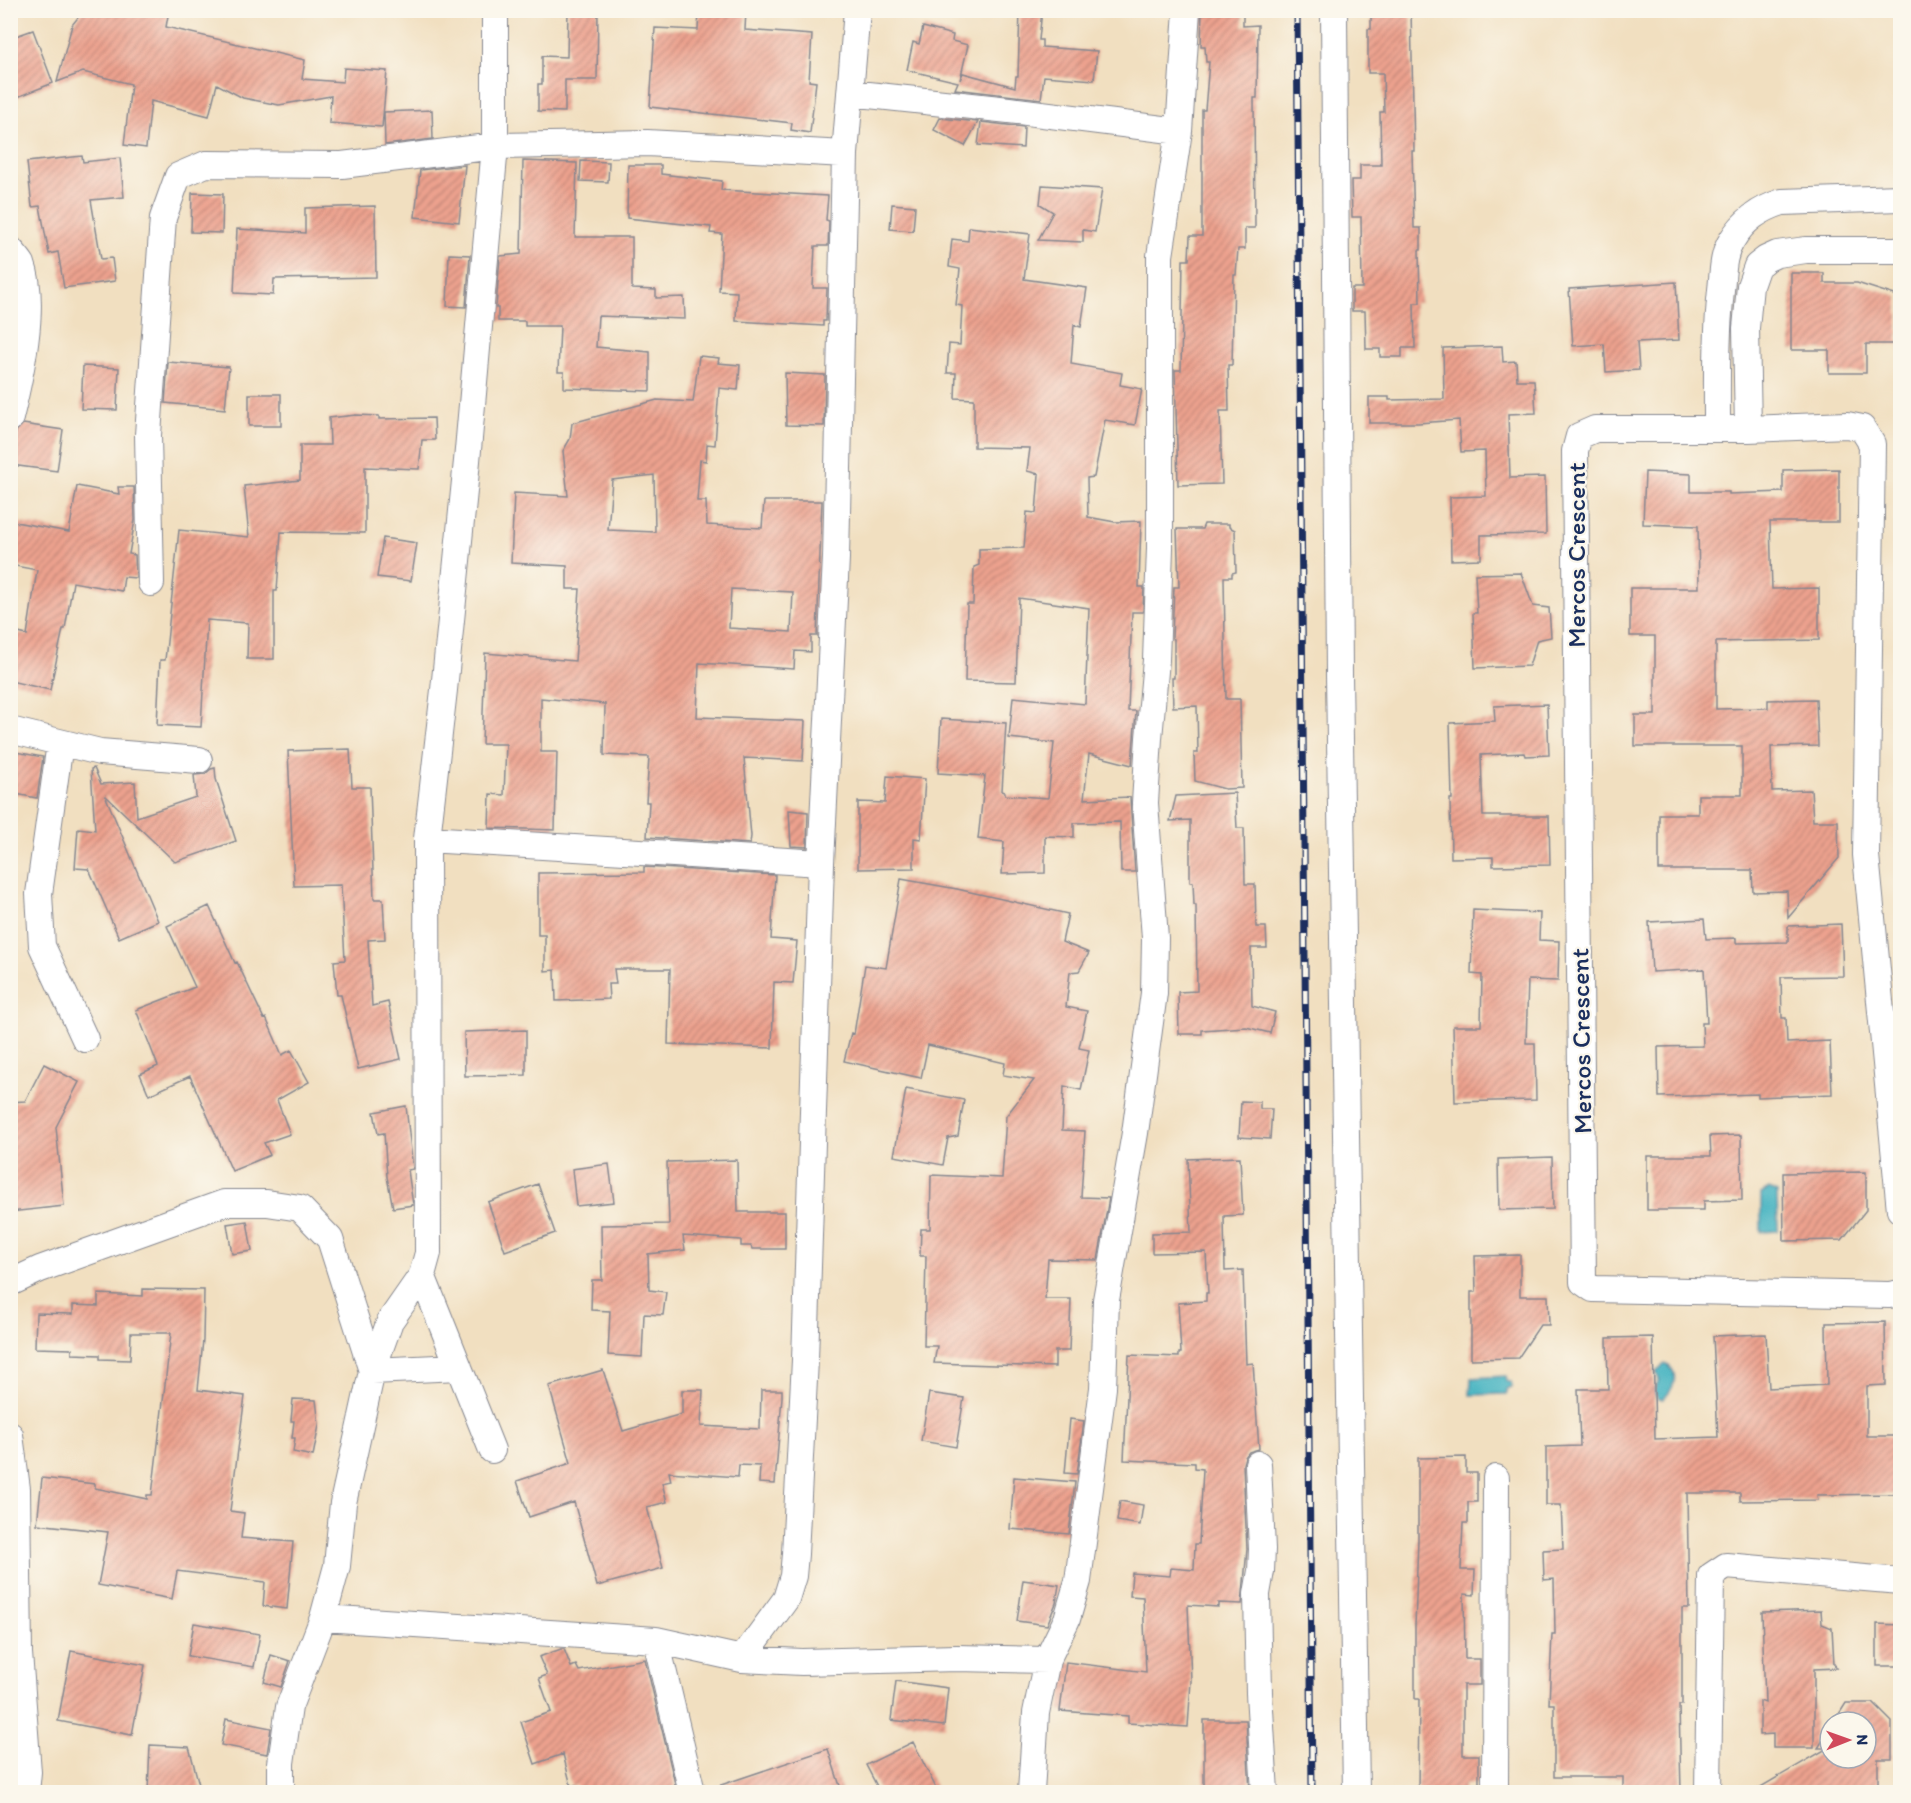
<svg xmlns="http://www.w3.org/2000/svg" width="1911" height="1803" viewBox="0 0 1911 1803" font-family="Itim,sans-serif">
<style>
.water{fill:#45b3c1;stroke:#307190;stroke-width:1.5}
.building{fill:url(#building-hatch);fill-rule:evenodd}
.lines{fill:none;stroke-linecap:round;stroke-linejoin:round}
.street-casing{stroke:#86878f;stroke-width:28}
.street{stroke:#fff;stroke-width:26}
.rail-casing{stroke:#1b2f5e;stroke-width:7}
.rail{stroke:#fbf7ec;stroke-width:4.5;stroke-dasharray:14;stroke-linecap:butt}
.labels{text-anchor:middle;stroke-width:4.5;stroke-linejoin:round;paint-order:stroke}
.street-label{font-size:26px;fill:#1b2f5e;stroke:#fbf7ec}
</style>
<defs>
<pattern id="building-hatch" width="6" height="6" patternUnits="userSpaceOnUse" patternTransform="scale(1.5)"><rect width="6" height="6" fill="#eda28e"/><path d="M-1 1l2-2M0 6l6-6M5 7l2-2" fill="none" stroke="#bf8477"/></pattern>
</defs>
<rect width="100%" height="100%" fill="#fbf7ec"/>
<filter id="ink" filterUnits="userSpaceOnUse"><feTurbulence type="fractalNoise" baseFrequency=".0167" numOctaves="2"/><feDisplacementMap in="SourceGraphic" scale="12" xChannelSelector="R" yChannelSelector="G"/><feConvolveMatrix kernelMatrix="1 2 1 2 8 2 1 2 1" color-interpolation-filters="sRGB"/></filter>
<filter id="wash" filterUnits="userSpaceOnUse"><feTurbulence type="fractalNoise" baseFrequency=".008" numOctaves="4" result="noise"/><feDisplacementMap in="SourceGraphic" scale="24" xChannelSelector="R" yChannelSelector="G"/><feGaussianBlur stdDeviation="1.35" result="paint"/><feColorMatrix in="noise" values="0 0 0 0 0 0 0 0 0 0 0 0 0 0 0 0 0 1.4 0 .05"/><feComposite in="paint" operator="in"/></filter>
<g filter="url(#wash)">
<rect width="100%" height="100%" fill="#f1dfc0"/>
<path class="water" d="M1769 1189 1777 1193 1778 1231 1761 1232V1194Z
M1665 1364C1681 1371 1674 1390 1663 1399H1658L1654 1392 1659 1380 1656 1371Z
M1506 1376 1507 1382H1511L1512 1386 1506 1389V1394L1470 1395 1471 1378Z"/>
<g id="blocks">
<path class="building" d="M84 10H169L166 27 305 60 302 79 343 82 344 68 387 71 382 127 329 123 331 96 279 105 243 98 217 84 209 116 151 101 146 148 124 145 131 84 83 72 57 82 72 25Z
M568 10H598L597 80H565V112L538 111V84H542V56L567 57Z
M699 10H746L745 30 812 35 809 81 816 82 810 133 791 130 792 123 650 107 655 28 698 30Z
M1020 10H1042L1039 40H1042V47L1097 51 1094 80 1044 76 1041 99 955 89 958 82 907 70 913 42 919 44 923 27 953 35 952 41 968 45 960 80 963 73 1015 87 1016 76H1018Z
M1202 10H1243V26L1258 25 1257 98H1254L1255 228H1245V249H1238L1236 275H1234L1232 365H1228L1229 411H1220L1222 484 1178 485 1175 370H1181L1183 260H1189L1190 236H1202V110H1205L1209 62H1206L1205 46H1201Z
M1371 10H1411L1414 151H1412L1414 228H1421V250H1419L1420 303H1414L1415 348H1402V357H1380V349H1366L1365 311H1352V288H1362L1361 217H1352L1351 180H1360V165H1381L1380 112H1384L1383 73H1368V29H1371Z
M33 30 53 83 10 100V38Z
M432 110 433 139 385 145 384 112Z
M940 118 978 122 965 146 934 130Z
M981 122 1024 127 1023 148 978 145Z
M82 156 83 162 120 158 124 197 91 200 101 259 112 258 115 281 64 288 58 252 49 254 40 206 32 207 27 162Z
M523 161 577 163 575 237H632V289L656 290V298L684 297 685 319 598 316 596 347 650 352V391L564 388V372H558L560 326H525V321H498V308H496L500 256 521 254Z
M581 161 609 162 608 182 580 181Z
M465 165 459 222 415 217 420 170Z
M628 165H661V174L722 181 721 190 828 196 826 220 829 221 828 246H815L813 288H827L826 321H823V326L736 321 737 292 719 291 722 234 710 233 711 227 627 218Z
M1042 185 1102 189 1095 232 1083 230V242L1038 240 1053 212 1040 204Z
M192 193 223 194 222 233 191 232Z
M892 204 915 206 913 231 890 229Z
M375 206 376 277 274 279 273 295 234 293 237 229 305 233V208Z
M969 227 1030 234 1024 279 1087 288 1081 327 1074 325 1071 364 1122 373 1120 385 1142 389 1135 425 1105 420 1094 477 1087 478 1088 517 1115 522 1141 521 1139 587H1144L1143 612H1132L1128 711H1136L1132 765 1089 754 1084 799 1130 797 1135 872H1121L1120 822 1074 823V837L1045 836V873L1002 874 1004 842 978 839 985 776 938 773 941 719 1006 723 1002 791 1005 792V795L1048 798 1054 743 1009 738 1013 697 1085 704 1089 608 1019 598 1016 682 965 681 967 604H973L974 567 979 565V549L1024 548 1027 512 1036 513 1039 474 1027 471 1030 448 974 447V399L955 398 956 373H947L949 344 960 345 962 306 956 305 960 269 949 267 952 239 968 241Z
M449 254 470 255 466 307 447 306Z
M1791 273H1824V283H1857L1898 296V344H1866V373H1829V350H1791Z
M1676 282 1679 340 1637 342 1639 370 1606 372 1604 344 1573 346 1569 289Z
M1502 346 1503 362 1516 361 1517 380H1534L1536 413 1508 414 1510 478 1545 477 1546 534 1481 535V559L1451 560 1450 497 1486 496 1485 451 1461 452 1459 420 1418 423H1369V397H1389V400L1444 399 1443 348Z
M699 356 719 358 718 363 740 365 738 390 719 388 715 445 707 444 706 461 700 460 697 501H706L707 525 762 528 764 501H822L817 636H811V652L795 651 794 669 699 663 697 717 805 721 803 761 744 758 751 836 750 844 647 837 649 802H646L649 757 604 755 605 704 541 698V752H557L555 830 489 828 490 794 504 795 506 744H482L485 653 575 661 580 589H567V566L511 563 514 493 568 496 563 451 570 439 572 423 657 400 693 402ZM654 475 655 532 608 530 612 480ZM731 589 793 592 791 632 729 628Z
M168 362 229 367 225 409 165 403Z
M83 366 119 368 117 410 81 409Z
M785 373 825 375 824 426 786 425Z
M249 394H281V426H249Z
M356 415 379 416V419L434 418 435 440H422L419 469 365 467V533L281 532 277 591H274V659H247L248 623 207 620 201 727 157 725 160 660H165L179 530 249 537 244 486 300 480V445H330L329 418Z
M23 424 63 430 57 471 11 465 16 431Z
M1839 469V522H1770L1772 589 1819 588V640L1716 642V709L1768 708V700L1816 699 1818 746 1771 747 1772 791 1811 790 1813 821H1838L1839 858 1788 918 1787 891 1753 892 1752 870H1659V814H1698V795H1742V746H1635V715H1655V636H1630V588H1699L1698 526 1643 524 1645 472 1691 474V492H1729V494L1783 492V470Z
M77 486 119 494 118 487H134L135 520 129 554 135 555 136 578 124 577 122 591 73 582 65 629H63L50 690 10 681V631L27 635 37 570 10 565V521L69 532Z
M1204 524H1229V527L1235 530 1236 572 1232 573V577H1224L1226 699H1240L1242 788 1225 789 1195 781 1194 753H1198L1197 706 1173 707 1172 678H1174V639L1172 638 1174 587H1179L1177 529H1202Z
M383 538 417 543 411 581 377 577Z
M1521 573 1533 606 1549 608 1551 637 1537 640 1529 666 1475 668 1473 613H1477L1475 574Z
M1547 704 1549 755 1525 756 1524 753 1481 755 1483 816H1549L1550 865 1493 866V857L1451 858 1450 799H1452L1450 723 1495 721 1494 706Z
M350 749 352 787H370L374 899H383L385 939 368 940 372 1006 388 1002 401 1059 358 1069 341 995H337L334 961 345 960 341 885 294 886 288 751Z
M10 751 43 757 37 798 10 793Z
M94 768 101 784 135 782 137 817 196 797 194 775 205 774 211 769 215 768 216 779 236 841 175 862 105 795 158 921 119 938 89 869 75 868 78 828 95 830 91 769Z
M887 776 925 779 921 839 914 838V868L858 869V802L885 803Z
M1235 793 1237 828H1244L1245 884H1255L1256 927H1266L1267 948H1251L1252 1006 1275 1012 1270 1033 1246 1027 1202 1030V1034H1179L1178 992 1197 991 1196 905H1194L1193 882H1190V820L1170 821 1176 796Z
M789 810 808 812 807 847 791 846Z
M644 867 775 875 771 939 797 941 793 983 774 982 772 1048 668 1044 670 969H614L616 984H608L609 999 556 1001 555 970 545 971V935H538V873L644 872Z
M901 879 957 889 1068 914 1062 942 1089 953 1079 971 1070 972 1066 1007 1087 1011 1079 1048 1089 1050 1081 1090 1064 1086 1062 1130 1085 1131 1081 1197 1109 1198 1098 1260 1048 1259 1045 1299H1071L1069 1351H1055V1367L934 1363 937 1346H924L926 1256H920L921 1229H930L931 1175 1002 1178 1006 1116 1034 1080 1003 1075 1005 1063 928 1045 921 1078 844 1061 851 1033 854 1034 865 965 886 968Z
M209 906 235 963 237 962 264 1019 266 1018 282 1055 291 1050 309 1082 277 1100 290 1134 264 1143 270 1155 232 1171 190 1076 149 1095 140 1074 158 1066 136 1010 195 987 167 926Z
M1473 910 1540 913 1539 940 1559 941 1558 981 1528 980 1526 1043H1535L1536 1100 1455 1102 1453 1026H1481L1482 975 1471 974Z
M1704 919 1706 939 1736 938V943L1788 942V926L1841 924 1843 976 1781 977 1782 1018H1786L1787 1043 1830 1041 1832 1094 1758 1097V1094L1659 1097 1658 1047 1703 1046 1702 1023H1707L1704 969 1652 972 1649 922Z
M526 1030V1075L465 1076 464 1032Z
M44 1064 79 1082 56 1127 64 1206 10 1212V1102L25 1101Z
M906 1089 964 1100 958 1136 948 1138 943 1165 894 1156Z
M1241 1101 1260 1102V1109H1272L1270 1139 1239 1137Z
M406 1106 413 1169 408 1170 413 1205 393 1208 387 1177 384 1133 378 1134 374 1112Z
M1741 1135 1742 1200 1704 1201V1210H1647V1156H1711L1710 1136Z
M1240 1157 1243 1215 1224 1216 1225 1271 1243 1270 1246 1364 1253 1363 1259 1449 1249 1452 1245 1457 1243 1464 1247 1549 1242 1604 1218 1603V1607L1188 1605 1191 1681 1188 1727 1128 1723V1716L1060 1711 1066 1662 1146 1672 1143 1597 1130 1596 1132 1573 1170 1576 1171 1568 1194 1570 1195 1544H1199L1203 1469 1195 1468V1463L1124 1460 1129 1355 1179 1357V1353H1181L1178 1303 1206 1301V1293H1208L1206 1252 1152 1253V1233L1191 1232 1188 1159Z
M1552 1157 1553 1209 1499 1210 1498 1159Z
M737 1160 738 1212H785V1249H752L751 1246H741V1240L683 1236 685 1250 648 1254 649 1290 666 1292 663 1315 644 1314 642 1357 608 1355 610 1311 591 1310 592 1280H602L601 1225 669 1224 667 1162Z
M609 1164 614 1202 576 1206 572 1169Z
M1866 1172V1210L1842 1240 1784 1241 1783 1173Z
M538 1184 555 1233 505 1251 488 1202Z
M247 1221 252 1251 232 1254 227 1224Z
M1520 1255V1296H1548L1549 1325H1540L1518 1358 1471 1359V1292H1476L1475 1256Z
M143 1289 204 1290 203 1340 198 1390 245 1396 230 1511 244 1513 241 1538 293 1542 287 1609 263 1606 265 1582 177 1571 172 1599 98 1585 108 1532 37 1524 42 1478 95 1484V1488L147 1499V1495H152L171 1333H131L130 1360 100 1359V1355L72 1354V1349L35 1348 36 1313 73 1314V1305L98 1306V1294L143 1296Z
M1885 1322 1886 1385 1867 1386V1436H1900V1494L1817 1495 1818 1500 1740 1501V1493H1687L1689 1608H1682V1705H1679L1681 1792H1623V1777H1554V1704H1549L1552 1634H1555L1554 1579 1544 1580 1543 1550 1563 1549 1561 1505H1546V1447L1580 1446 1578 1389H1608L1607 1338 1653 1337 1655 1439 1718 1437 1713 1336 1766 1334 1769 1388 1827 1385 1826 1323Z
M603 1370 623 1431 682 1414V1390H703L701 1426 760 1429 761 1390H782V1397L775 1484 759 1483 760 1466 739 1465 738 1477 669 1472 671 1481 662 1483 667 1502 647 1507 663 1568 597 1586 574 1502 529 1517 517 1481 571 1463 549 1386Z
M929 1393 964 1398 956 1447 921 1441Z
M293 1399 316 1400 319 1425 313 1456 293 1452 295 1438H292L294 1421H291Z
M1070 1419 1084 1421 1077 1474 1065 1473Z
M1466 1457V1473H1477V1502H1468V1523H1463L1461 1570H1475L1474 1595 1464 1594 1465 1659H1480V1685H1463V1755H1479V1784H1464V1792H1418L1419 1699H1415V1627L1418 1539V1458Z
M1014 1477 1075 1482 1069 1534 1010 1529Z
M1120 1501 1143 1505 1140 1525 1117 1521Z
M1023 1580 1059 1585 1056 1603 1047 1625 1017 1621Z
M1821 1610 1822 1624 1832 1628 1834 1664 1837 1668 1814 1669V1748H1773V1734L1760 1735V1701L1765 1703 1762 1612Z
M194 1623 260 1634 254 1667 188 1656Z
M1877 1624 1900 1625V1666H1877Z
M561 1649H564L571 1667 576 1665 579 1671 645 1659 677 1792H577L576 1785 571 1786 563 1754 535 1764 521 1722 551 1712 539 1678 547 1675 539 1657Z
M71 1651 145 1665 132 1735 58 1721Z
M271 1655 290 1661 281 1687 264 1682Z
M896 1681 948 1688 944 1726 891 1720Z
M1846 1703H1873L1892 1722V1759H1878V1792H1752L1828 1748H1818L1830 1729V1758H1866V1722H1834Z
M226 1719 271 1728 267 1754 221 1745Z
M1204 1720H1246L1250 1792H1204Z
M913 1742 938 1792H880L866 1765Z
M150 1745 189 1747 201 1792H148Z
M828 1749 842 1792H710L709 1789Z"/>
</g>
</g>
<g filter="url(#ink)">
<use href="#blocks" fill-opacity="0" stroke="#86878f" stroke-width="1.5"/>
<g class="lines">
<g class="street-casing">
<path id="street" d="M1334 10 1339 674 1356 1792
M850 93 1009 110 1179 131
M10 249C14 254 19 259 22 264 37 305 20 377 10 418
M1717 429C1717 382 1716 336 1721 290 1723 273 1722 255 1732 240 1744 220 1760 209 1782 202L1900 198
M1748 429 1746 328 1750 286 1757 266 1766 259 1777 254 1806 250H1900
M151 583 148 435 163 218 178 176 206 164 342 165 495 146 647 143 845 154
M10 730 100 752 199 760
M60 743 39 894 42 946 85 1039
M427 839 821 863
M1900 1210 1866 855 1872 444 1862 428 1847 425 1748 429H1595L1579 436 1575 451 1583 1282 1593 1289 1889 1295 1900 1293
M422 1275 492 1450
M10 1283 40 1269 224 1203H267L300 1208 330 1239 372 1371 459 1367
M10 1435 17 1489 19 1653 28 1772 26 1792
M1258 1464 1262 1549 1261 1571 1257 1594 1259 1693 1265 1792
M323 1618 656 1640
M742 1659 786 1599 793 1576 795 1554 805 1360 821 863 836 558 845 154 857 10
M281 1792V1763L289 1707 323 1618 337 1566 343 1503 372 1371 390 1321 422 1275 428 1253 427 839 444 690 467 461 495 146V10
M692 1792 656 1640 742 1659 802 1662 957 1658 1047 1660 1067 1619 1078 1581 1103 1388 1106 1300 1135 1133 1154 993 1155 938 1145 803 1149 738 1156 660 1160 548V256L1179 131 1187 10
M1031 1792 1036 1713 1047 1660
M1495 1792 1496 1478
M1708 1792 1711 1576 1726 1566 1900 1581"/>
</g>
<use href="#street" class="street"/>
<g class="rail-casing">
<path id="rail" d="M1297 10 1312 1792"/>
</g>
<use href="#rail" class="rail"/>
</g>
</g>
<g class="labels">
<g class="street-label">
<text transform="translate(1576 555) rotate(-90)" y="9">Mercos Crescent</text>
<text transform="translate(1581 1041) rotate(-91)" y="9">Mercos Crescent</text>
</g>
</g>
<rect width="1911" height="1803" fill="none" stroke="#fbf7ec" stroke-width="36"/>
<g transform="translate(1848 1740) rotate(89)"><circle r="28" fill="#fbf7ec" stroke="#a1a7b3" stroke-width="1.5"/>
<path d="M0-4.5L10 22L0 15L-10 22Z" fill="#d1495b"/>
<text y="-9" font-size="16" font-weight="bold" text-anchor="middle" fill="#1b2f5e">N</text>
</g>
</svg>
